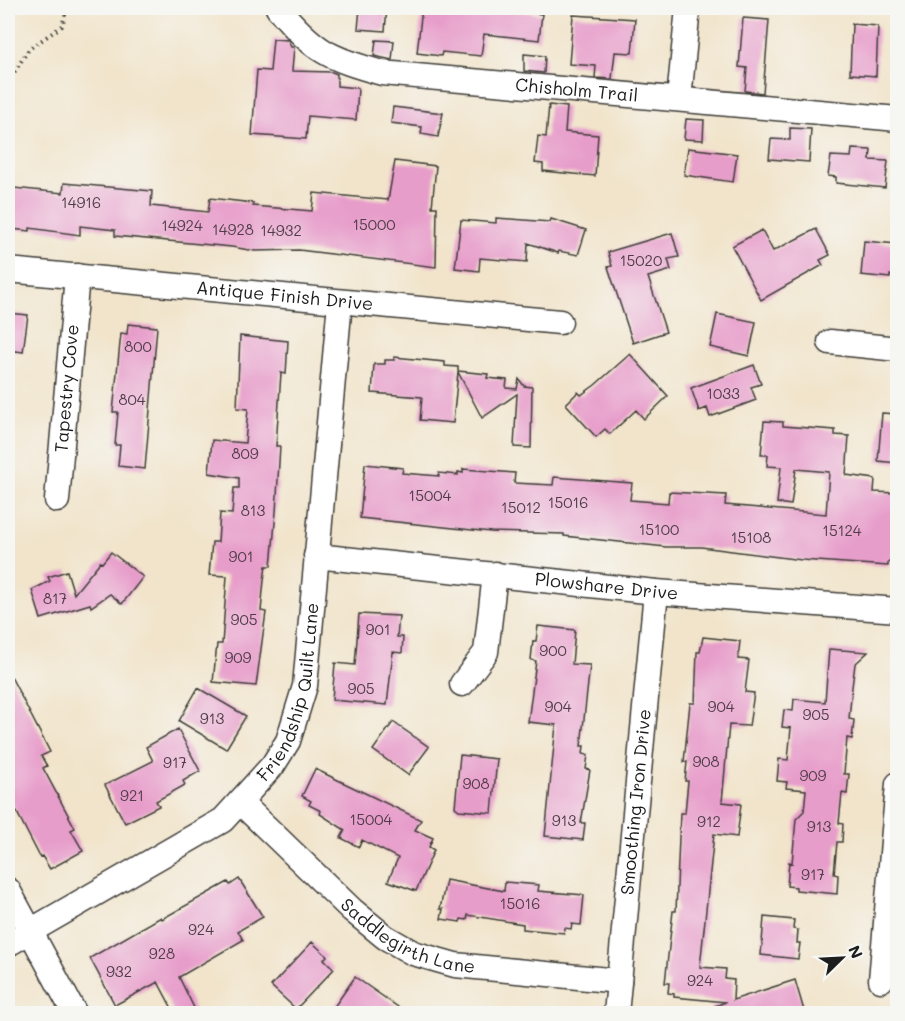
<svg xmlns="http://www.w3.org/2000/svg" width="905" height="1021" viewBox="0 0 905 1021" font-family="Mali,sans-serif">
<style>
.building{fill:#e79dca}
.lines{fill:none;stroke-linecap:round;stroke-linejoin:round}
.street-casing{stroke:#3c3a36;stroke-width:27}
.path{stroke:#3c3a36;stroke-width:4;stroke-dasharray:1.5 4.5;stroke-linecap:butt}
.street{stroke:#fff;stroke-width:24}
.labels{text-anchor:middle;stroke-width:4.5;stroke-linejoin:round;paint-order:stroke}
.number-label{font-size:15px;fill:#4f3c48}
.street-label{font-size:18px;fill:#1c1c1c;stroke:#f6f6f2}
</style>
<rect width="100%" height="100%" fill="#f6f6f2"/>
<filter id="ink" filterUnits="userSpaceOnUse"><feTurbulence type="fractalNoise" baseFrequency=".0167" numOctaves="2"/><feDisplacementMap in="SourceGraphic" scale="12" xChannelSelector="R" yChannelSelector="G"/><feConvolveMatrix kernelMatrix="1 2 1 2 8 2 1 2 1" color-interpolation-filters="sRGB"/></filter>
<filter id="wash" filterUnits="userSpaceOnUse"><feTurbulence type="fractalNoise" baseFrequency=".008" numOctaves="4" result="noise"/><feDisplacementMap in="SourceGraphic" scale="24" xChannelSelector="R" yChannelSelector="G"/><feGaussianBlur stdDeviation="1.35" result="paint"/><feColorMatrix in="noise" values="0 0 0 0 0 0 0 0 0 0 0 0 0 0 0 0 0 1.4 0 .05"/><feComposite in="paint" operator="in"/></filter>
<g filter="url(#wash)">
<rect width="100%" height="100%" fill="#f1e4cb"/>
<g id="blocks">
<path class="building" d="M360 8H387L385 31 358 29Z
M422 8H487L542 14 539 40 484 34 481 56 442 52 441 56 417 53Z
M573 15 635 19 632 53 615 52 612 79 595 78 596 66 569 64Z
M743 18 769 20 763 93 745 91 747 68 739 67Z
M852 24 878 26 876 76 850 74Z
M273 39 288 40 291 47H294L292 71 332 72 337 74V86L358 88 356 120 308 116 306 139 252 135 257 70 270 71Z
M376 40 394 41 392 60 374 56Z
M524 54 545 56 544 73 524 71Z
M549 105 567 107 565 132 598 135 595 176 543 171V164L535 163 538 136 546 137Z
M393 107 443 113 438 137 421 134 422 127 391 123Z
M686 119 704 120 703 140 684 139Z
M790 128 811 129 809 162 769 159 771 139 790 140Z
M688 148 737 154 733 182 684 175Z
M852 149 871 150 870 160 888 161 885 188 836 183V177L828 176 831 156 851 157Z
M395 161 436 166 432 207H437L436 267 299 250 255 251 232 247 115 236V230L80 226V235L30 228V231L11 229 14 188 63 193 64 183 152 191 151 206 208 212 210 198 253 203V206L312 211 314 193 388 200Z
M496 218 550 222 551 219 586 230 578 255 559 251 558 253 528 243 527 262 480 258 479 271 455 268 461 220 496 223Z
M816 229 830 255 820 260 823 265 761 300 732 246 762 230 773 251Z
M672 233 679 257 668 259 671 270 648 277 666 332 633 343 608 267 612 266 608 252Z
M864 241 897 244V276L890 275V278L861 275Z
M8 313 28 315 23 352 8 350Z
M717 314 756 322 749 356 710 347Z
M128 324 157 327 145 469 118 466 120 445H115L118 412H113L121 333 127 334Z
M240 336 288 341 286 374 281 373 276 446H280L276 512 271 566H266L264 580 261 611 266 612 256 686 213 682 217 644H222L227 576 209 575 212 542H218L220 513 232 514 234 488H239V478L209 473 212 440 245 443 248 409 237 408Z
M630 354 668 396 644 419 636 410 610 434 605 429 596 437 566 404 578 392 581 395 595 385Z
M394 357 445 362V366L458 367V371L488 374 487 378 507 380 506 388 517 389 519 379 524 386 532 387 531 448 514 447 517 394 482 418 458 372 453 423 420 420 422 397 372 393 374 364H385V360H394Z
M754 365 761 384 751 387 756 400 710 417 707 408 699 411 691 388Z
M882 413 897 414V463L878 461Z
M764 421 783 422V426L835 430V435L849 436 846 475 875 479 874 492 897 493V562H888V566L802 560 701 547H666L564 536V534L491 532 360 518 365 464 403 468 402 473 439 476V473L458 475V472L463 473V469L515 473 514 483 553 485 554 477 632 483 630 500 668 503 669 492 726 495 725 505 826 514 829 472 796 469 791 505 777 503 781 467 767 466 768 455H761Z
M111 552 143 577 122 604 110 594 91 607 90 604 41 619 32 590 50 581 48 577 67 571 74 594 100 562 102 563Z
M359 614 399 616 397 637H403L402 653 393 652 387 705 332 700 335 663 355 665Z
M538 626 575 630 572 664 590 665 581 746H584L583 754 588 755 586 769 590 770 581 823H585L583 840 545 836 556 725 528 722 536 661 531 660 533 641H536Z
M703 637 740 641 738 659 749 660 745 692 754 693 749 726 729 725 722 802 741 804 737 837 714 834 700 967 726 969 725 979 734 980 733 1000 795 980 805 1014H769L768 1010 712 1011V1007L726 1002 674 997V994L668 993 669 983H665L673 911H676L680 813H685L688 781H685L687 762H684L690 703H695L697 652H700Z
M829 649 868 652 855 664 852 687 849 719 854 720 852 739 847 738 844 774H849L847 794 842 793 839 823 843 824 842 842H837L834 874 838 875 837 894 796 890V887L787 886 789 862 792 863 796 819 804 811 806 790 786 788 787 782 777 781 779 759 788 760 791 728 782 727 784 710 793 711 794 699 825 702Z
M8 671 50 752 41 756 47 766 43 768 75 828 71 830 83 851 50 869 42 856 40 857 8 795Z
M198 688 246 716 226 749 179 721Z
M393 722 429 747 408 775 373 750Z
M178 729 200 771 183 781 185 785 156 801 159 806 125 823 105 785 153 761 146 747Z
M460 755 497 759 492 813 459 810 455 807Z
M315 769 421 820 415 830 433 838 429 847 434 850 416 891 388 881 398 858 362 840 359 847 341 838 345 830 320 814 321 811 309 805 311 801 302 796Z
M239 879 263 917 238 931 243 940 179 977 197 1014H175L158 982 115 1005 90 958 161 917 162 919 228 882 230 885Z
M446 880 504 891 505 882 539 885 538 891 584 895 581 925 572 924 571 929 565 928 564 933 523 929V924L468 915 467 920 461 919 460 922 441 919 443 909H440Z
M764 917 794 920 793 929 798 930 797 943H800L798 959 761 955Z
M312 942 327 956 324 959 334 969 296 1009 271 986Z
M355 977 408 1014H329Z"/>
</g>
</g>
<g filter="url(#ink)">
<use href="#blocks" fill-opacity="0" stroke="#3c3a36" stroke-width="1.5"/>
<g class="lines">
<g class="street-casing">
<g id="street">
<path id="s1" d="M278 8C314 51 328 58 382 73L898 119"/>
<path d="M679 99 688 8"/>
<path id="s2" d="M8 270 560 322"/>
<path d="M830 342 898 349"/>
<path id="s3" d="M57 500 77 276"/>
<path id="s4" d="M316 556 656 592 898 610"/>
<path d="M462 684 486 652 495 574"/>
<path id="s5" d="M240 802 352 910 385 937 413 953 455 965 619 981"/>
<path d="M8 890 75 1014"/>
<path id="s6" d="M8 944 223 820 273 765 288 741 305 686 340 302"/>
<path d="M881 980 898 784"/>
<path id="s7" d="M616 1014 656 592"/>
</g>
</g>
<path class="path" d="M8 82 29 49 62 26 67 8"/>
<use href="#street" class="street"/>
</g>
</g>
<g class="labels">
<g class="number-label">
<text x="81" y="208">14916</text>
<text x="374" y="230">15000</text>
<text x="182" y="231">14924</text>
<text x="233" y="235">14928</text>
<text x="281" y="236">14932</text>
<text x="641" y="266">15020</text>
<text x="138" y="352">800</text>
<text x="723" y="399">1033</text>
<text x="132" y="405">804</text>
<text x="245" y="459">809</text>
<text x="430" y="501">15004</text>
<text x="568" y="508">15016</text>
<text x="521" y="513">15012</text>
<text x="253" y="516">813</text>
<text x="659" y="535">15100</text>
<text x="842" y="536">15124</text>
<text x="751" y="543">15108</text>
<text x="241" y="562">901</text>
<text x="55" y="604">817</text>
<text x="244" y="625">905</text>
<text x="378" y="635">901</text>
<text x="553" y="656">900</text>
<text x="238" y="663">909</text>
<text x="361" y="694">905</text>
<text x="558" y="712">904</text>
<text x="721" y="712">904</text>
<text x="816" y="720">905</text>
<text x="212" y="724">913</text>
<text x="706" y="767">908</text>
<text x="175" y="768">917</text>
<text x="813" y="781">909</text>
<text x="476" y="789">908</text>
<text x="132" y="801">921</text>
<text x="371" y="825">15004</text>
<text x="564" y="826">913</text>
<text x="709" y="827">912</text>
<text x="819" y="832">913</text>
<text x="813" y="880">917</text>
<text x="520" y="909">15016</text>
<text x="201" y="935">924</text>
<text x="162" y="959">928</text>
<text x="119" y="977">932</text>
<text x="700" y="986">924</text>
</g>
<g class="street-label">
<text dy="6" stroke="none"><textPath href="#s1" startOffset="321">Chisholm Trail</textPath></text>
<text dy="6" stroke="none"><textPath href="#s2" startOffset="278">Antique Finish Drive</textPath></text>
<text dy="6" stroke="none"><textPath href="#s3" startOffset="112">Tapestry Cove</textPath></text>
<text dy="6" stroke="none"><textPath href="#s4" startOffset="292">Plowshare Drive</textPath></text>
<text dy="6" stroke="none"><textPath href="#s6" startOffset="398">Friendship Quilt Lane</textPath></text>
<text dy="6" stroke="none"><textPath href="#s7" startOffset="213">Smoothing Iron Drive</textPath></text>
<text dy="6" stroke="none"><textPath href="#s5" startOffset="219">Saddlegirth Lane</textPath></text>
</g>
</g>
<rect width="905" height="1021" fill="none" stroke="#f6f6f2" stroke-width="30"/>
<g transform="translate(842 958) rotate(66)" stroke="#f6f6f2" stroke-width="4.5" paint-order="stroke">
<path d="M0-4.5L10 22L0 15L-10 22Z" fill="#1c1c1c"/>
<text y="-9" font-size="16" font-weight="bold" text-anchor="middle" fill="#1c1c1c">N</text>
</g>
</svg>
